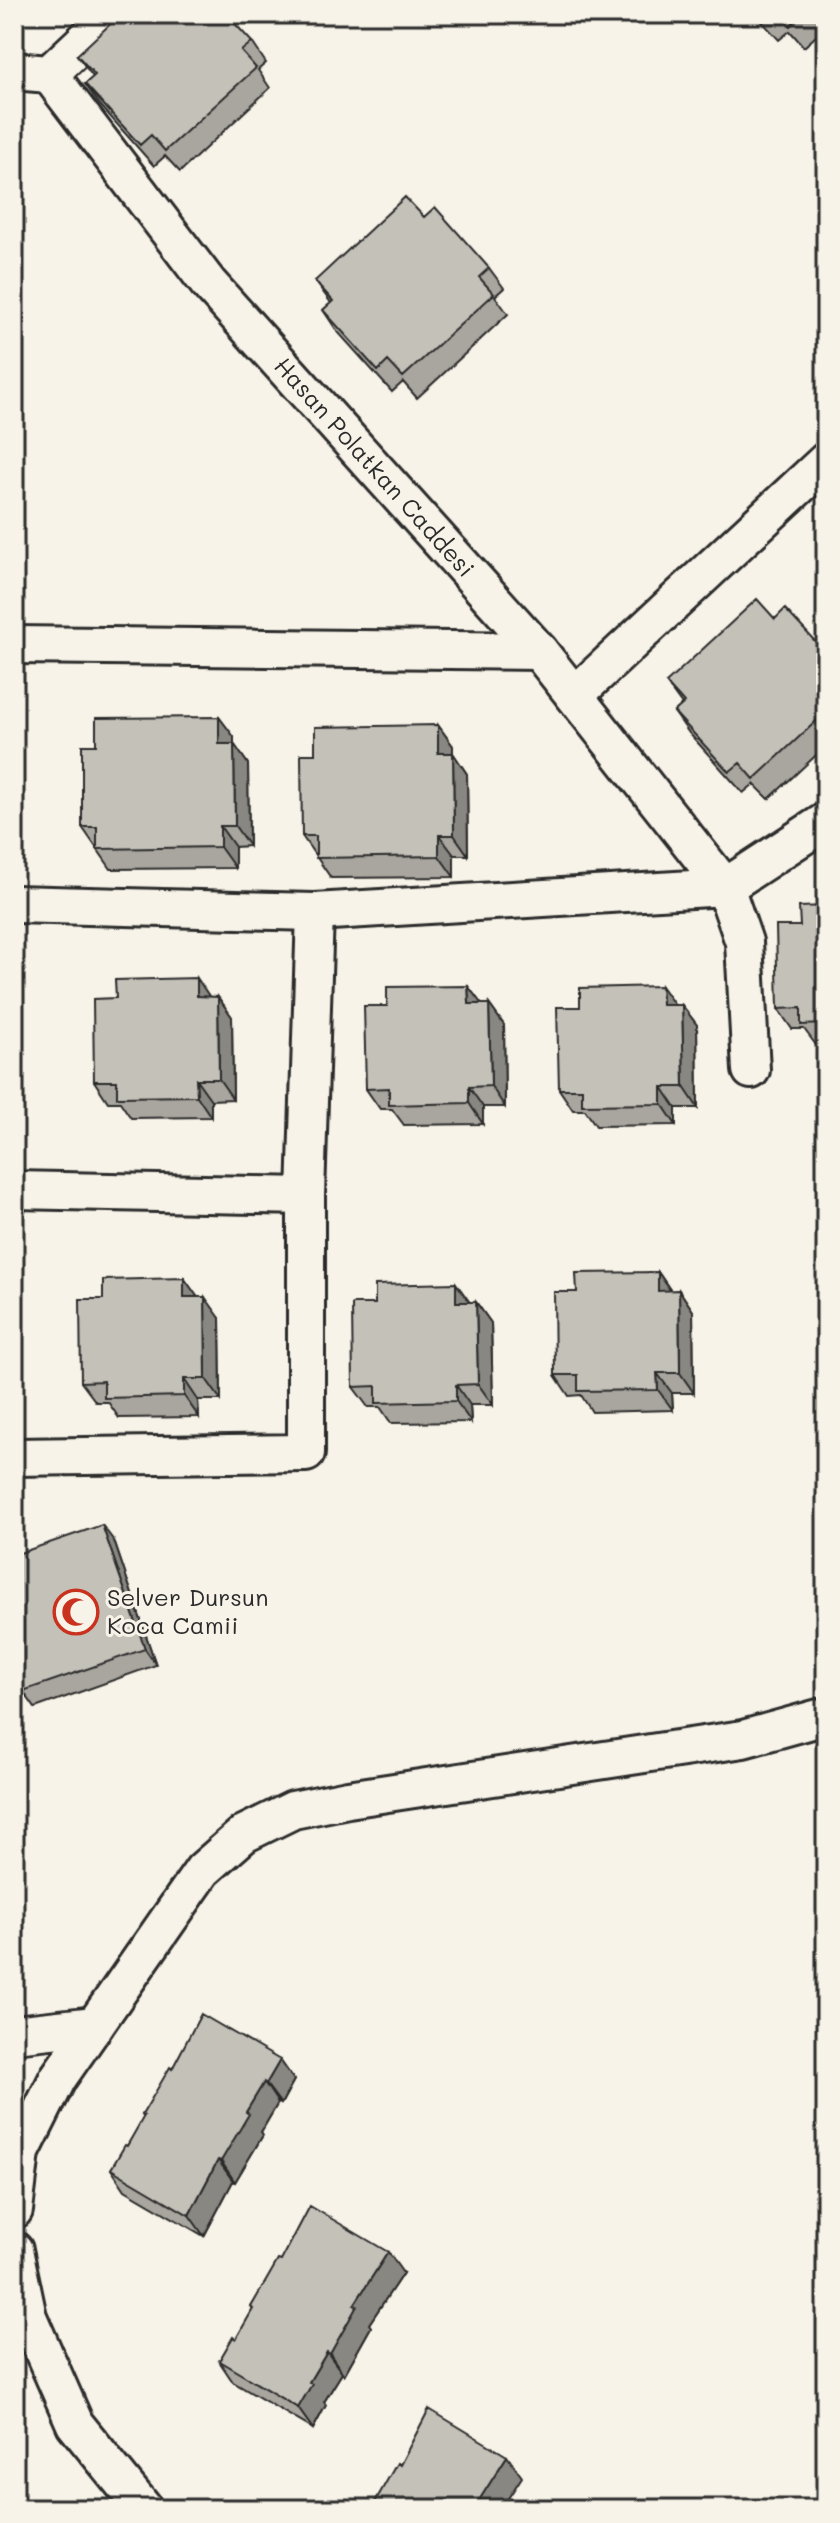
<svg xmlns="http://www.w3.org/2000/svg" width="840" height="2523" viewBox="0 0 840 2523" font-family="Mali,sans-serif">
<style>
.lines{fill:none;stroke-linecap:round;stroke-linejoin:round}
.minor-casing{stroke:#2b2b2b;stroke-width:42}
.minor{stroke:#f7f3e8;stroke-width:36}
.wall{fill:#a9a69f;stroke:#2b2b2b;stroke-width:2}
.shaded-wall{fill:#898782;stroke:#2b2b2b;stroke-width:2}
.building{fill:#c4c1b9;stroke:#2b2b2b;stroke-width:2}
.labels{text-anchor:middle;stroke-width:6;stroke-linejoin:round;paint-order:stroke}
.street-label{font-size:24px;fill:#2b2b2b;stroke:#f7f3e8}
.poi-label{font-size:24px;fill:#2b2b2b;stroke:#f7f3e8;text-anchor:start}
</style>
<rect width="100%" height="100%" fill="#f7f3e8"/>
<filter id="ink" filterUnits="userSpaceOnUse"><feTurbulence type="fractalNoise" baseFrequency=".0125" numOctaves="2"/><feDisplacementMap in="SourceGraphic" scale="16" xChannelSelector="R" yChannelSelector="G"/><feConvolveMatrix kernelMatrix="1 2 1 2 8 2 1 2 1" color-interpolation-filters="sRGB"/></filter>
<g filter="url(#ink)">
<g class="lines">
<g class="minor-casing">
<g id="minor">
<path id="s1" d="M14 71 49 74 208 283 539 651 725 887 744 942 751 1070"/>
<path d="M49 74 113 14"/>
<path d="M14 645 539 651"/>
<path d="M575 695 826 461"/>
<path d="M14 904 315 912 725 887 826 821"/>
<path d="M14 1190 306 1196"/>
<path d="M14 1457 306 1453V1196L315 912"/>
<path d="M14 2034 95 2025"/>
<path d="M14 2210 21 2152 58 2078 203 1870 244 1834 293 1810 348 1799 743 1739 826 1716"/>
<path d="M14 2250 28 2317 75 2424 144 2509"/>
</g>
</g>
<use href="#minor" class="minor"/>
</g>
<path class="wall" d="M755 14H826V27L804 47 790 31 779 40Z
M252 42 266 63 258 70 270 88 180 172 165 156 154 166 100 105 85 84 93 77 77 55Z
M424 217 489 268 504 288 495 296 508 314 417 398 403 382 392 392 337 331 323 310 331 303 315 281Z
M775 619 826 653V746L769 799 754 784 743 793 689 733 674 712 682 705 666 683Z
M219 717 234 737V744L248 764 249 846 235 847V868L111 869 82 827 96 745Z
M438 725 453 746V753L467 774 468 855H454V877L331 878 302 836 315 754Z
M826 906V1045H816L804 1029H792L778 1009 800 926Z
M468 986 481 1004H489L504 1025 505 1107H483V1124L404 1125 392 1109H380L366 1089 387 1006Z
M210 997H218L232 1017 233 1099 211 1100V1117L131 1118 120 1102H108L94 1081Z
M682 1005 697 1025 698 1108H676V1125L596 1126 585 1110H573L559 1089 580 1007Z
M658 1272 671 1291 679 1290 693 1311 694 1393H672L673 1410 592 1412 581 1395 569 1396 555 1375 577 1292Z
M184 1278 197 1297 220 1318 221 1400H198L199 1417 119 1418 108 1402H96L81 1382 103 1299Z
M469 1302H476L491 1323 493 1405H470L471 1422 391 1423 380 1407H368L353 1387Z
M114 1541 156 1665 35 1708 23 1691Z
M280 2060 294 2080 281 2104 278 2103 261 2132 263 2135 235 2182 233 2181 204 2236 125 2190 111 2169 127 2146 144 2118 142 2115 172 2069Z
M281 2261 403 2273 369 2324 371 2327 344 2375 342 2373 324 2402 326 2405 313 2429 233 2382 219 2361 236 2339 253 2310 251 2307Z"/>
<path class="shaded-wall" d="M219 717 234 737V765L219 744Z
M438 725 453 746V774L438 753Z
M234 744 248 764 249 846 235 826Z
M453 753 467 774 468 855 454 835Z
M220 826 235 847V868L220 847Z
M439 835 454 855V877L439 856Z
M197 978 211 999 197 996Z
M468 986 483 1006 469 1004Z
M661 986 676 1007 662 1005Z
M218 997 232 1017 233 1099 219 1079Z
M489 1004 504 1025 505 1107 491 1086Z
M682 1005 697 1025 698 1108 684 1087Z
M196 1079 211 1100V1117L197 1096Z
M469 1087 483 1107V1124L469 1103Z
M662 1087 676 1108V1125L662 1104Z
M658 1272 672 1293 658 1291Z
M184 1278 199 1299 184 1297Z
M456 1283 471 1304 456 1302Z
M679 1290 693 1311 694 1393 680 1373Z
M205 1297 220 1318 221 1400 206 1379Z
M476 1302 491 1323 493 1405 478 1384Z
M657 1373 672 1393 673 1410 658 1390Z
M184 1379 198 1400 199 1417 184 1396Z
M456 1385 470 1405 471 1422 456 1401Z
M102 1525 114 1541 156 1665 145 1649Z
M280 2060 294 2080 281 2104 266 2084Z
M264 2082 278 2103 261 2132 263 2135 235 2182 221 2161 246 2112Z
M218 2160 233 2181 204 2236 189 2215Z
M388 2252 403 2273 369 2324 371 2327 344 2375 330 2354 354 2305Z
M327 2352 342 2373 324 2402 326 2405 313 2429 298 2408 309 2382Z
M507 2456 522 2477 501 2509H474V2508Z"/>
<path class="building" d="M121 14H226L252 42 241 51 256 68 165 151 151 135 140 145 85 84 95 75 77 55Z
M759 14H771L765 20Z
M779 14H803L790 26Z
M405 197 424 217 435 207 489 268 479 277 494 294 403 377 388 361 378 371 323 310 333 301 315 281Z
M757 599 775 619 785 609 826 653V712L754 779 740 763 729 772 674 712 684 703 666 683Z
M219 717V744H234L235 826H220V847L97 849V827H82V745H96V718Z
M438 725V753H453L454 835H439V856L316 858V836H302L301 754H315V727Z
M826 906V1024L801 1025V1008L778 1009 776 926H800L799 907Z
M197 978V996L218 997 219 1079H196L197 1096 117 1097V1081H94L93 999 116 998 115 980Z
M468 986 469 1004H489L491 1086 469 1087V1103L389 1105V1088L366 1089 364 1006H387V987Z
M661 986 662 1005H682L684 1087H662V1104L582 1105V1089H559L557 1007H580V988Z
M658 1272V1291L679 1290 680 1373H657L658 1390 578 1391V1375H555L554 1292H577L576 1273Z
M184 1278V1297H205L206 1379H184V1396L104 1398V1381L81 1382 80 1299H103V1280Z
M456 1283V1302H476L478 1384 456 1385V1401L376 1403V1386L353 1387 352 1304H375V1285Z
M102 1525 145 1649 23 1691 14 1665V1555Z
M201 2014 280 2060 266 2084 264 2082 246 2112 249 2114 221 2161 218 2160 189 2215 111 2169 125 2145 127 2146 144 2116 142 2115 170 2067 172 2069Z
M310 2206 388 2252 354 2305 357 2306 330 2354 327 2352 309 2382 312 2384 298 2408 219 2361 233 2337 236 2339 253 2309 251 2307 278 2260 281 2261Z
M429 2409 507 2456 474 2508 475 2509H371L397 2463 400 2465Z"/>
</g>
<defs>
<g id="mosque-ring" transform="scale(2.3)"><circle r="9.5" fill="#f7f3e8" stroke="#c8321e" stroke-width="1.5"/><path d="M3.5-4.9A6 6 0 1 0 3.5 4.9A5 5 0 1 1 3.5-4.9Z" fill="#c8321e"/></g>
</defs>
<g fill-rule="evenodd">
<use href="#mosque-ring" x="76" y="1612"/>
</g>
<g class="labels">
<g class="street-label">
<text dy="8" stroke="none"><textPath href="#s1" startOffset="546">Hasan Polatkan Caddesi</textPath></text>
</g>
<g class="poi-label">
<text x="107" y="1606">Selver Dursun<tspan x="107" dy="28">Koca Camii</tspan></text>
</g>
</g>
<rect width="840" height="2523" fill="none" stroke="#f7f3e8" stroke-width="48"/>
<rect x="24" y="24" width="792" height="2475" fill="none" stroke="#2b2b2b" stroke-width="3" filter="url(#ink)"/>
</svg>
